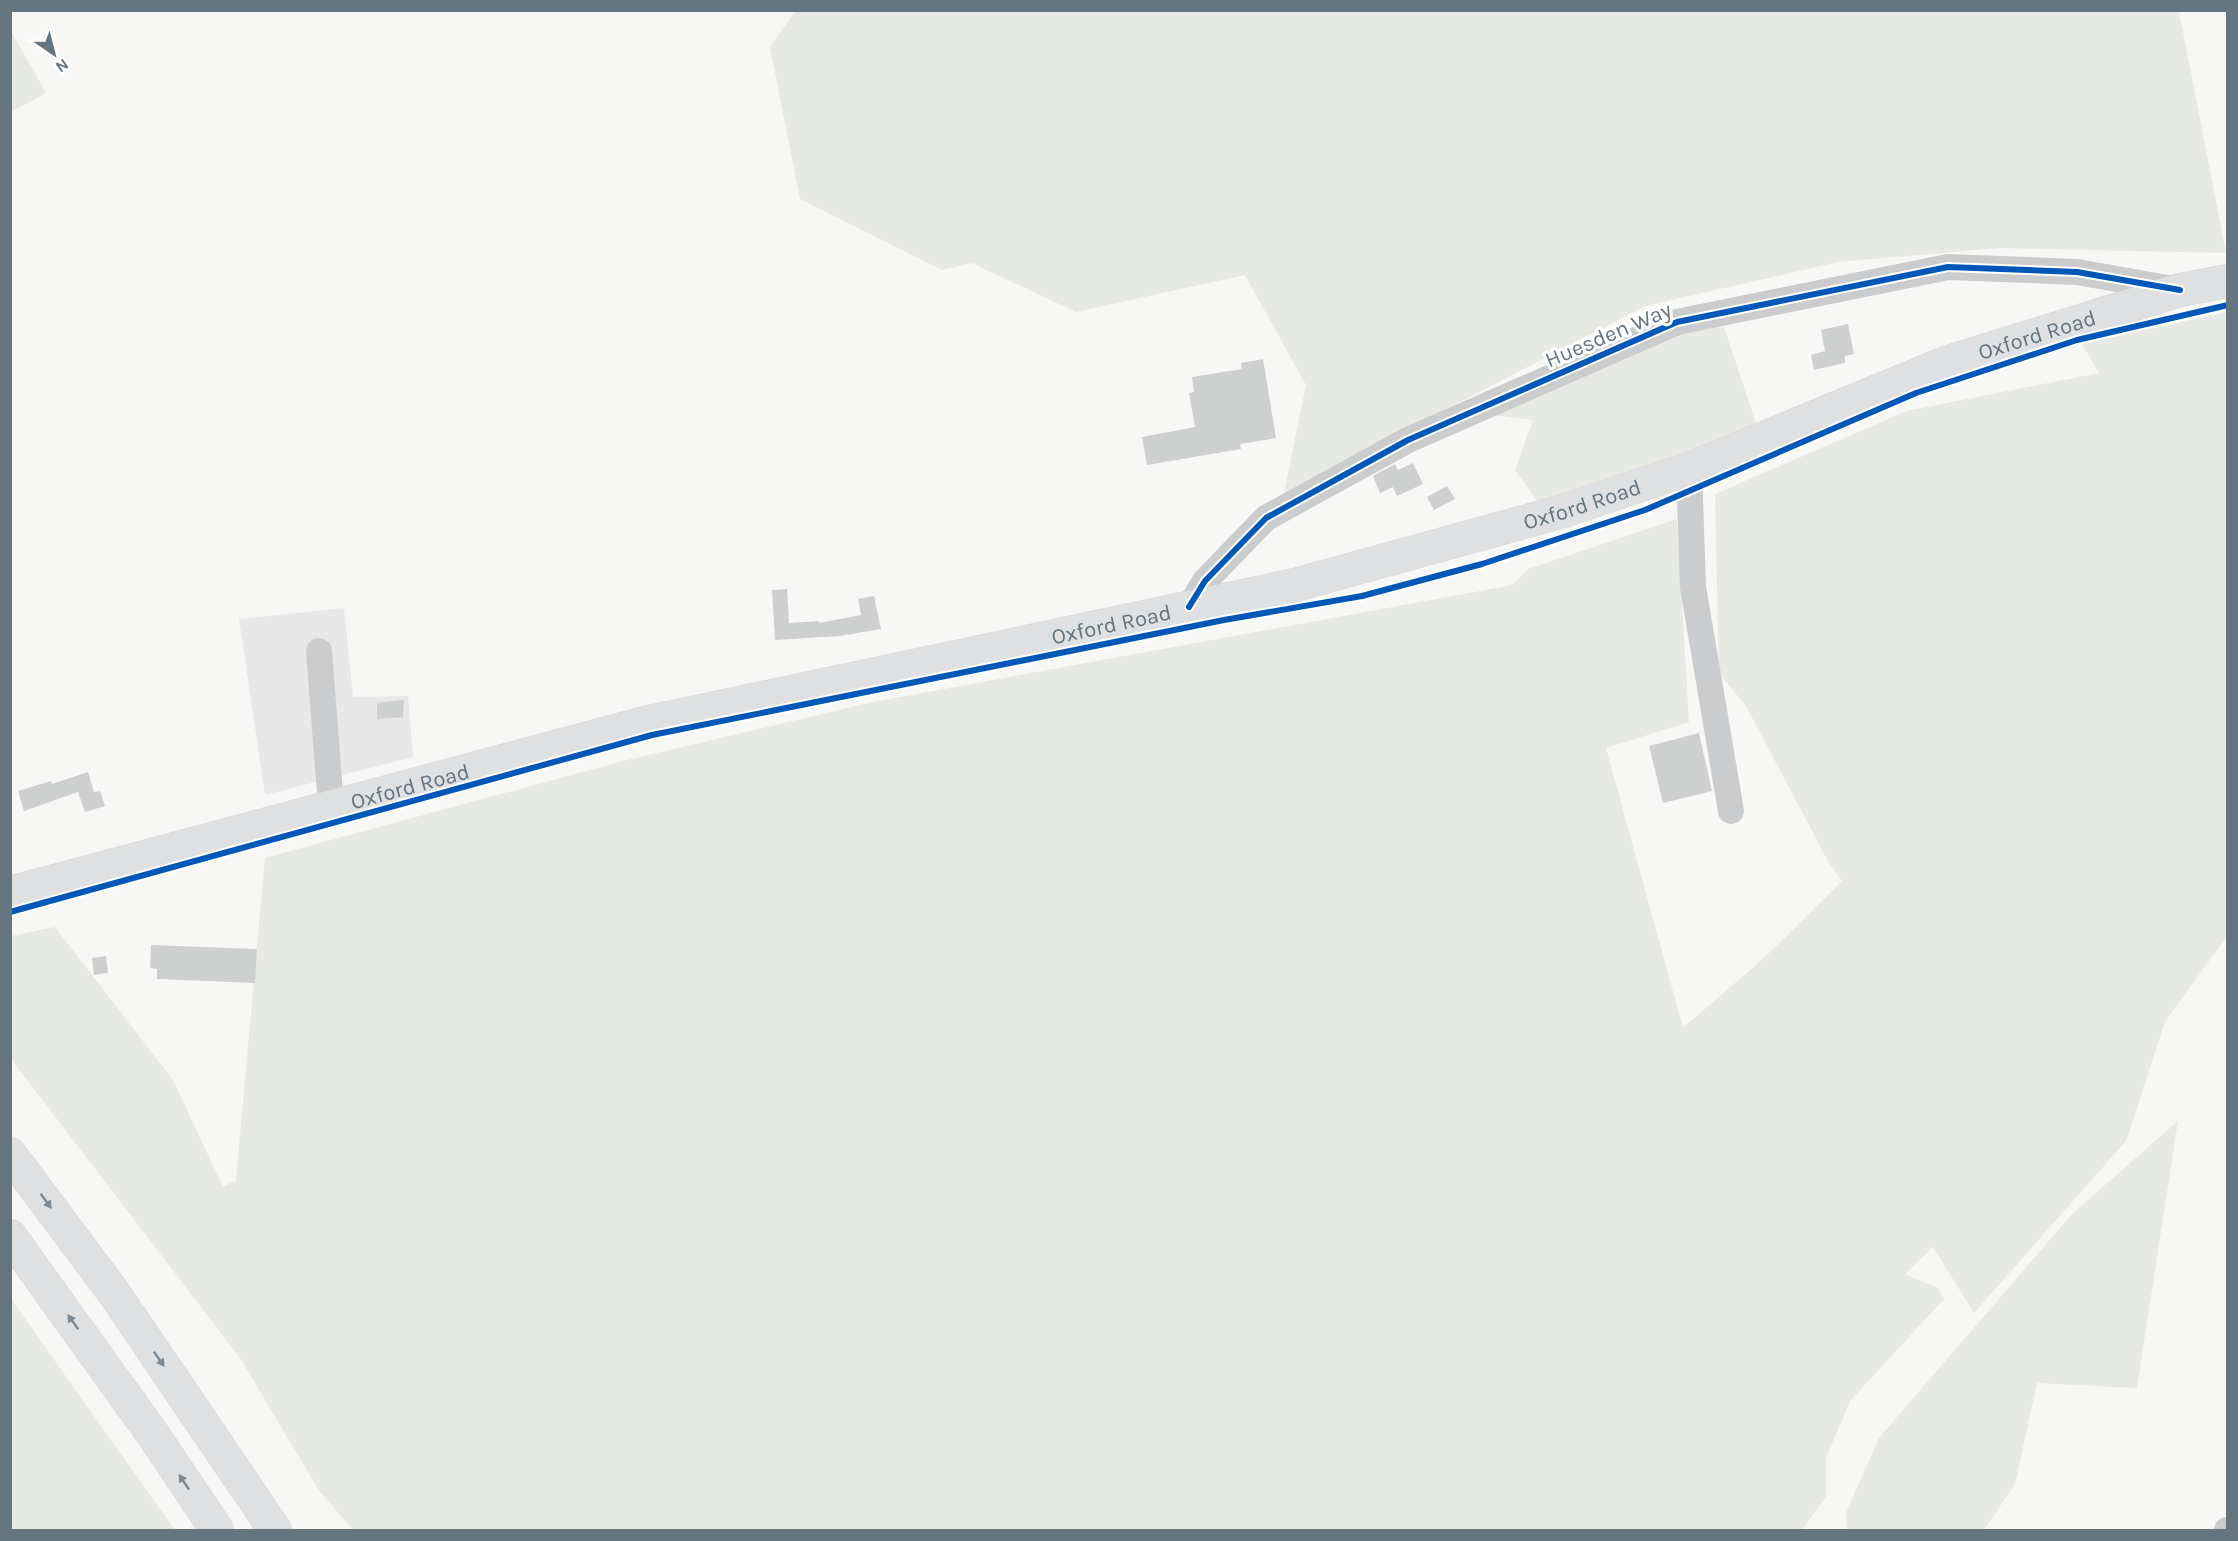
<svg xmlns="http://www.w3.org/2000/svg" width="2238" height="1541" viewBox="0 0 2238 1541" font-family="Karla,sans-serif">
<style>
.built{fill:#e7e8e7}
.green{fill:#e7e9e4}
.building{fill:#ced0d0}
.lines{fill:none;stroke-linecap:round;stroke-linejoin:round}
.major-casing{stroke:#d4d4d4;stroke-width:34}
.highway-casing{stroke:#d3d4d4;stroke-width:34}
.minor{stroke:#cbcccd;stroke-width:26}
.major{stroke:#dfe0e1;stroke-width:33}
.highway{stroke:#dfe0e1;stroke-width:33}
.cycleway-casing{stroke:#fff;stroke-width:10}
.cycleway{stroke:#0057b8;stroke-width:6}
.oneway{fill:#7d8a93}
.labels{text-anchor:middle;stroke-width:6;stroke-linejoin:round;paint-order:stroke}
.street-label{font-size:22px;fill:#64757f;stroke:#fff}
</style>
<rect width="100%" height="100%" fill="#f7f7f6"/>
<path class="built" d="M344 608 353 697 408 696 413 757 265 795 239 619Z"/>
<path class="green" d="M796 10 2179 11 2226 253 2000 248 1838 262 1645 306 1284 493 1306 385 1245 275 1076 312 972 263 942 270 800 199 770 47Z
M11 31 46 93 11 112H10Z
M2227 312V936L2165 1022 2126 1141 1974 1313 1933 1247 1905 1274 1938 1288 1944 1299 1850 1401 1826 1458V1497L1802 1530H353L320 1492 240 1358 11 1059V936L55 927 173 1080 223 1187 236 1180 265 858 623 761 873 702 1513 585 1528 569 1677 519 1689 722 1606 748 1683 1028 1765 957 1842 881 1829 863 1746 706 1719 673 1715 494 1907 411 2099 373 2082 344Z
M1724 327 1756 423 1667 466 1539 503 1515 470 1533 420 1492 415 1680 331Z
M2178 1121 2137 1388 2037 1383 2015 1484 1984 1530H1847L1846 1513 1879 1438 2072 1214Z
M10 1299H11L175 1530H11Z"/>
<path class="building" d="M1848 324 1854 354 1845 356V363L1814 370 1811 355 1825 351 1821 330Z
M1263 359 1276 438 1240 444 1241 449 1147 465 1142 437 1195 427 1189 393 1194 392 1192 377 1242 369 1241 363Z
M1413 463 1423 484 1397 496 1393 487 1380 493 1373 476 1395 464 1398 470Z
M1447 486 1455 499 1434 510 1427 497Z
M787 589 789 623 819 621V623L861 615 858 599 874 596 881 629 840 636 775 640 772 590Z
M404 700 403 717 377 719V703Z
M1699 733 1712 791 1663 803 1649 746Z
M88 772 94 792 100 791 105 806 85 812 78 792 24 811 18 791 51 781 52 784Z
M151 945 257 949 255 983 157 979V969L150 968Z
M106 956 108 973 94 975 92 958Z"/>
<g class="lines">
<g class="major-casing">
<g id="major">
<path id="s1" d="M10 893 645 723 1295 585 1567 510 1689 469 1948 362 2180 290 2228 281"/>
</g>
</g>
<g class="highway-casing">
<path id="highway" d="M10 1154 114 1293 275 1530
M10 1236 154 1436 217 1530"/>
</g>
<path class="minor" d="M1689 469 1693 587 1731 811
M1189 607 1205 581 1266 518 1408 440 1677 322 1948 267 2077 272 2179 290
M319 651 331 806
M2227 1530H2228"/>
<use href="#major" class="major"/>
<use href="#highway" class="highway"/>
<g class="cycleway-casing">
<path id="cycleway" d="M1189 607 1205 581 1266 518 1408 440 1677 322 1948 267 2077 272 2180 290
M10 912 652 735 1224 620 1362 596 1482 564 1645 510 1916 393 2077 340 2228 305"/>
</g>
<use href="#cycleway" class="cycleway"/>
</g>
<defs><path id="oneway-solid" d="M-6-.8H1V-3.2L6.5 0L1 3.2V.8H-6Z" transform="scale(1.5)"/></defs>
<g class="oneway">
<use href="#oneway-solid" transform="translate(46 1201) rotate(54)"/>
<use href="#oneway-solid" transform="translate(73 1322) rotate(-126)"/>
<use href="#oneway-solid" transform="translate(159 1359) rotate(55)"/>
<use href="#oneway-solid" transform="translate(184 1482) rotate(-124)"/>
</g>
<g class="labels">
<g class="street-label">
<text transform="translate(1608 334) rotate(-23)" y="8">Huesden Way</text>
<text dy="8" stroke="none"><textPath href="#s1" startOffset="2106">Oxford Road</textPath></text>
<text dy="8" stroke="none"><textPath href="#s1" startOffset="1620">Oxford Road</textPath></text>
<text dy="8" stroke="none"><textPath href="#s1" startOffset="1134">Oxford Road</textPath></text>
<text dy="8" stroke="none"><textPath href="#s1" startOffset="414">Oxford Road</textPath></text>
</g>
</g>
<rect width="2238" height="1541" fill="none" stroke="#64757f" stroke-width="24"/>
<g transform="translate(54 54) rotate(145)" stroke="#ffffff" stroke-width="4.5" paint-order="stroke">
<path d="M0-4.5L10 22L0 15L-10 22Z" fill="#64757f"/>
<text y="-9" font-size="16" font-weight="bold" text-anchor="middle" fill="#64757f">N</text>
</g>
</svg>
